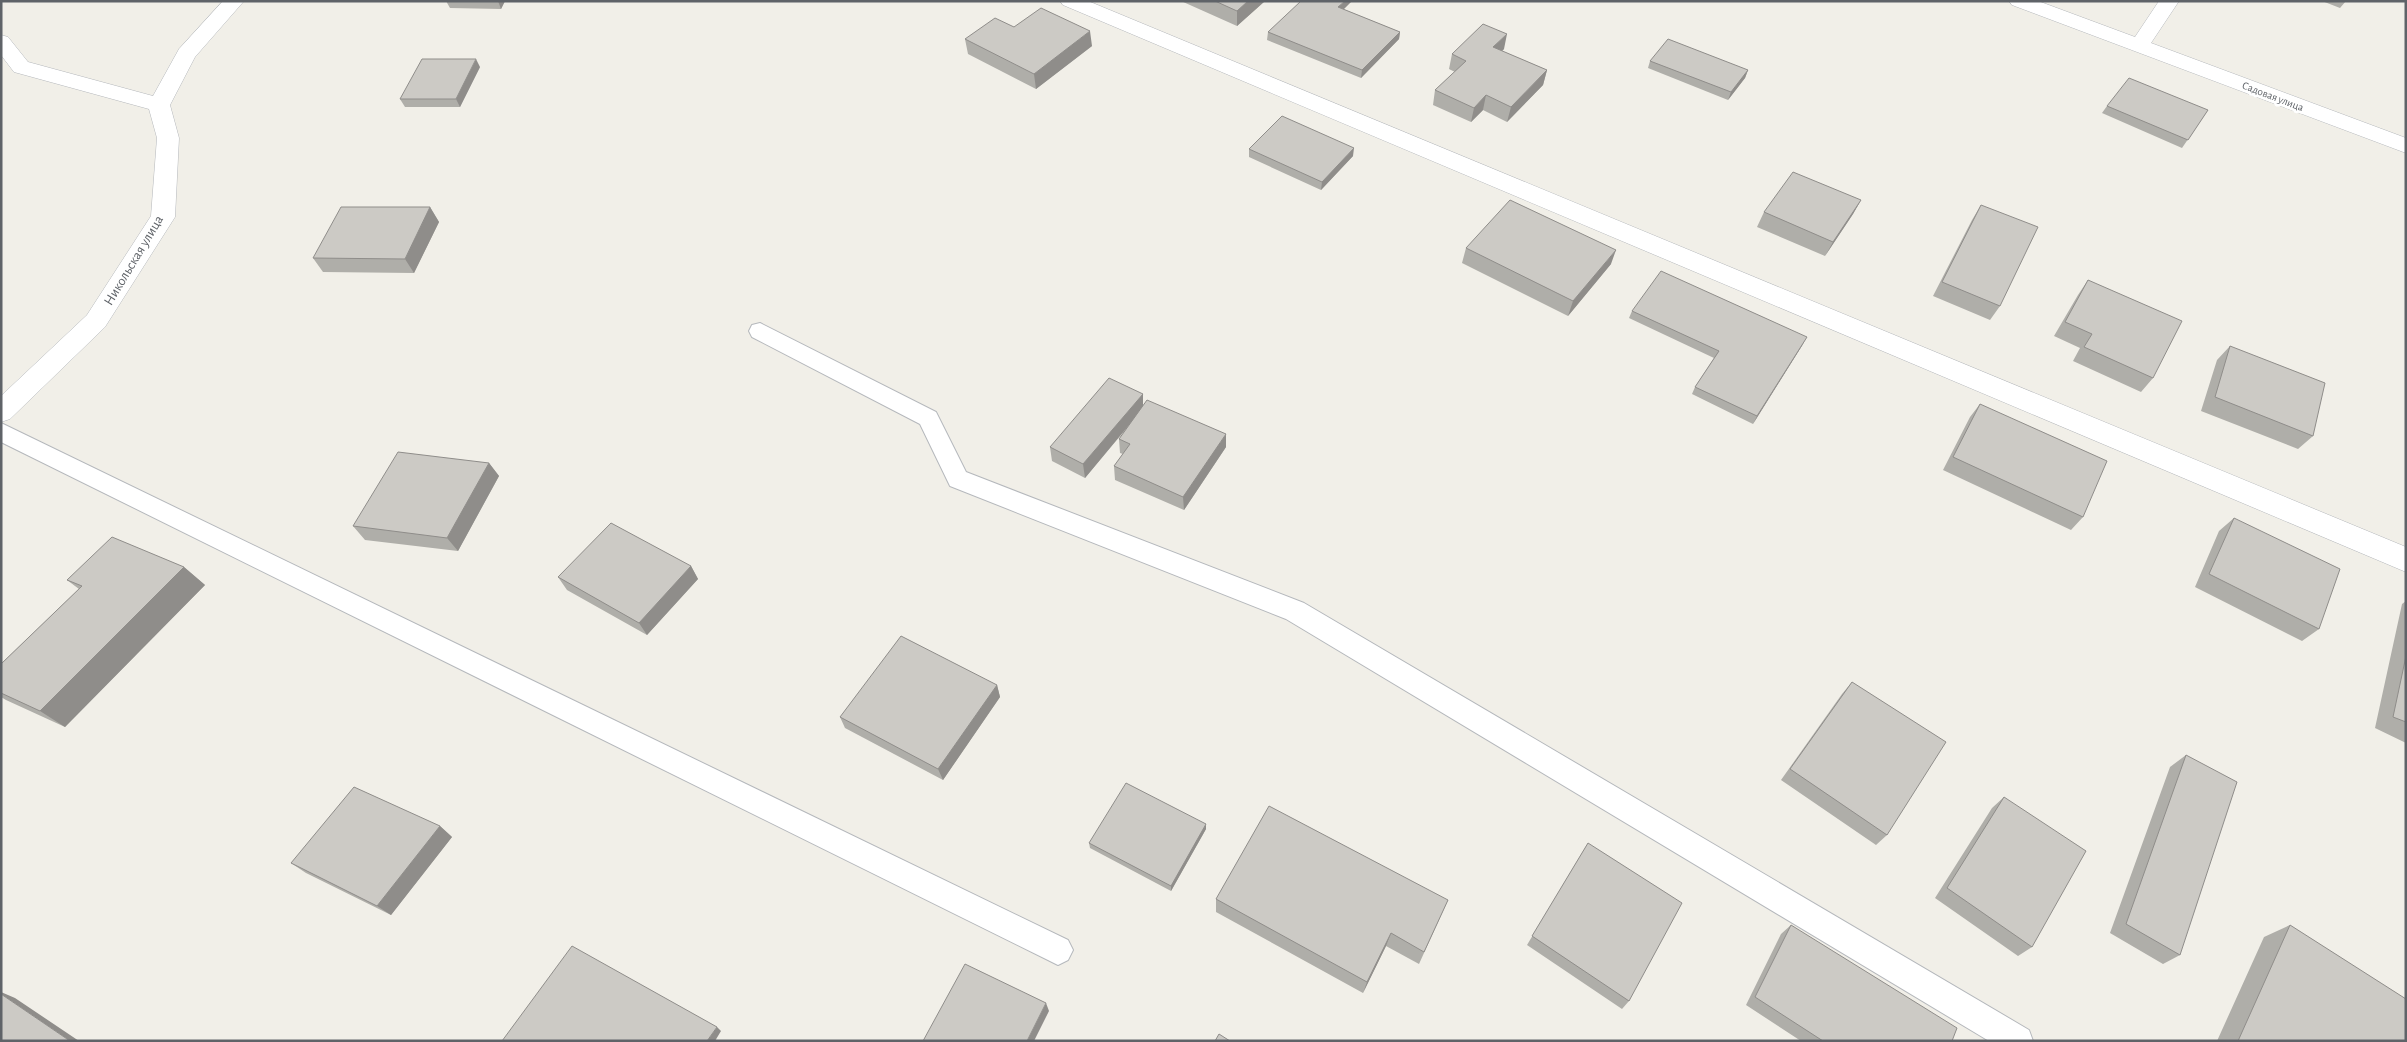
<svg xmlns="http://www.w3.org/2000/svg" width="2407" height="1042" viewBox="0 0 2407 1042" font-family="'Alegreya Sans',sans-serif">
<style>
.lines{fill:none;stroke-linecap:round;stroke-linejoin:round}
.service-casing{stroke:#b5b8bc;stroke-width:2}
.minor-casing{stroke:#b5b8bc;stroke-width:1}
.service{fill:#fff;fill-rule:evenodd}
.minor{fill:#fff;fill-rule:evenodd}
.wall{fill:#afaea9}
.shaded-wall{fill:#8f8d8a}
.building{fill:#cccac5;stroke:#8f8d8a}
.labels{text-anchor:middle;stroke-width:5;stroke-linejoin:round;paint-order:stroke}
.far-street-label{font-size:11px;fill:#5f6368;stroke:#fff}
.street-label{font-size:14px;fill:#5f6368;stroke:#fff}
</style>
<rect width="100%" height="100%" fill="#f1efe8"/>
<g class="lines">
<g class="service-casing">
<path id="service" d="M760 323 936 412 966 472 1304 603 2029 1030 2033 1041H1989L1286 619 950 486 920 424 752 337 749 331 752 325Z
M1 423 1068 940 1073 950 1068 960 1058 965 1048 960 1 442Z"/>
</g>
<g class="minor-casing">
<path id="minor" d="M223 1H244L195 57 170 105 179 138 175 217 105 327 10 419 1 422V396L87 315 151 216 157 138 149 109 14 72 1 55V35L8 37 28 62 153 96 179 49Z
M1060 1H1088L2406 547V572L1063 5Z
M2009 1H2038L2135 37 2159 1H2179L2151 43 2406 138V153L2012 5Z"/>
</g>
<use href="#service" class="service"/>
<use href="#minor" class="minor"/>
</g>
<path class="wall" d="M446 1H505L501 9 450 8Z
M1181 1H1265L1237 26Z
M2322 1H2346L2340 8Z
M1343 9 1400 32 1399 39 1361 78 1267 40 1268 32Z
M1014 27 1092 46 1036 89 968 54 965 39Z
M1504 49 1502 51 1547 70 1543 85 1507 122 1483 110 1471 122 1433 105 1435 90 1455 72 1449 69 1452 54Z
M1650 61 1748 70 1745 78 1728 100 1648 68Z
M480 67 460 107H405L400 99Z
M2107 106 2208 110 2182 148 2102 113Z
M1249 149 1353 156 1321 190 1249 157Z
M1861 200 1853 214 1825 256 1757 227 1764 212Z
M1981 205 2000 306 1990 320 1933 296 1972 220Z
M430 207 439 222 414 273 323 272 313 258Z
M1466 248 1611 264 1568 316 1462 263Z
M2088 280 2153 378 2141 392 2073 361 2080 348 2054 336 2078 295Z
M1632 311 1803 344 1753 424 1692 394 1695 387 1714 358 1629 318Z
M2230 346 2313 436 2298 449 2201 411 2217 360Z
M1143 394V406L1226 447 1184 510 1115 480 1114 466 1123 454 1120 453 1119 439 1126 429 1085 478 1052 461 1050 447Z
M1980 404 2083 517 2071 530 1943 470 1970 417Z
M489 463 499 476 458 551 365 540 353 526Z
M2234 518 2319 629 2302 641 2195 587 2219 531Z
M691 566 698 579 647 635 567 590 558 577Z
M184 567 205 585 65 727 6 700 1 697V664L79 589 67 580Z
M2406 601V743L2375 728 2402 604Z
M1852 682 1887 835 1876 845 1781 780 1842 694Z
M997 685 1000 697 943 780 845 728 840 717Z
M2186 755 2180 955 2163 964 2110 933 2170 767Z
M2004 797 2032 947 2018 956 1935 898 1992 808Z
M440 826 452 837 391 915 306 873 291 863Z
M1206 829 1171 891 1090 848 1089 843Z
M1588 843 1629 1001 1622 1009 1527 945Z
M1216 899 1448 900 1419 964 1386 946 1363 993 1216 912Z
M1791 925 1952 1041H1801L1746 1005 1781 934Z
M2290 925 2406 1041H2217L2264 937Z"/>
<path class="shaded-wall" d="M498 1H505L501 9Z
M1248 1H1265L1237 26V11Z
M1345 1H1352L1338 15V7Z
M1090 31 1092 46 1036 89 1034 74Z
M1400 32 1399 39 1361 78 1362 70Z
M1507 34 1504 49 1490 62 1493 47Z
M476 59 480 67 460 107 456 99Z
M1547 70 1543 85 1507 122 1511 107Z
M1748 70 1745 78 1728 100 1731 92Z
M1486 95 1483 110 1471 122 1474 108Z
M1354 148 1353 156 1321 190 1322 182Z
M1861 200 1853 214 1825 256 1833 242Z
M430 207 439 222 414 273 405 259Z
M1616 250 1611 264 1568 316 1573 301Z
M1807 337 1803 344 1753 424 1757 416Z
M1143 394V408L1085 478 1083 464Z
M1226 434V447L1184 510 1183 497Z
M489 463 499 476 458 551 447 538Z
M691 566 698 579 647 635 639 623Z
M184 567 205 585 65 727 40 711Z
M997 685 1000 697 943 780 938 769Z
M1206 824V829L1171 891V886Z
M440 826 452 837 391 915 377 906Z
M1391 933 1386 946 1363 993 1367 982Z
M1 992 15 998 79 1041H70L1 994Z
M1046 1003 1049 1011 1034 1041H1027Z
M717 1027 721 1031 715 1041H707Z"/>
<path class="building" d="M1215 1H1248L1237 11Z
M1301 1H1345L1338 7 1400 32 1362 70 1268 32Z
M1041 8 1090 31 1034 74 965 39 995 18 1014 27Z
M1483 24 1507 34 1493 47 1547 70 1511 107 1486 95 1474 108 1435 90 1466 61 1452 54Z
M1668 39 1748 70 1731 92 1650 61Z
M422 59H476L456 99H400Z
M2129 78 2208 110 2188 140 2107 106Z
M1282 116 1354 148 1322 182 1249 149Z
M1793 172 1861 200 1833 242 1764 212Z
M1510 200 1616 250 1573 301 1466 248Z
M1981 205 2038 227 2000 306 1942 282Z
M341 207H430L405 259 313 258Z
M1661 271 1807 337 1757 416 1695 387 1719 351 1632 311Z
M2088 280 2182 321 2153 378 2084 347 2092 334 2065 322Z
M2230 346 2325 383 2313 436 2215 397Z
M1109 378 1143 394 1083 464 1050 447Z
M1147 400 1226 434 1183 497 1114 466 1130 444 1119 439Z
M1980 404 2107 461 2083 517 1953 457Z
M398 452 489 463 447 538 353 526Z
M2234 518 2340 569 2319 629 2209 574Z
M611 523 691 566 639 623 558 577Z
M112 537 184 567 40 711 1 693V664L82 586 67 580Z
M901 636 997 685 938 769 840 717Z
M2406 656V722L2393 717Z
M1852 682 1946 742 1887 835 1790 769Z
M2186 755 2237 782 2180 955 2126 924Z
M1126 783 1206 824 1171 886 1089 843Z
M354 787 440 826 377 906 291 863Z
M2004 797 2086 851 2032 947 1947 888Z
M1269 806 1448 900 1424 952 1391 933 1367 982 1216 899Z
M1588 843 1682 903 1629 1001 1532 936Z
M1791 925 1957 1028 1952 1041H1823L1755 997Z
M2290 925 2406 999V1041H2238Z
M572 946 717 1027 707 1041H502Z
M965 964 1046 1003 1027 1041H923Z
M1 994 70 1041H1Z
M1219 1034 1230 1041H1215Z"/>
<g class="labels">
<g class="far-street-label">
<text transform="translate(2273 96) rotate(21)" y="4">Садовая улица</text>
</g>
<g class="street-label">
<text transform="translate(133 260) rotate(-59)" y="5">Никольская улица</text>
</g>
</g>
<rect width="2407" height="1042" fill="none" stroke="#5f6368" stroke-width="5"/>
</svg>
